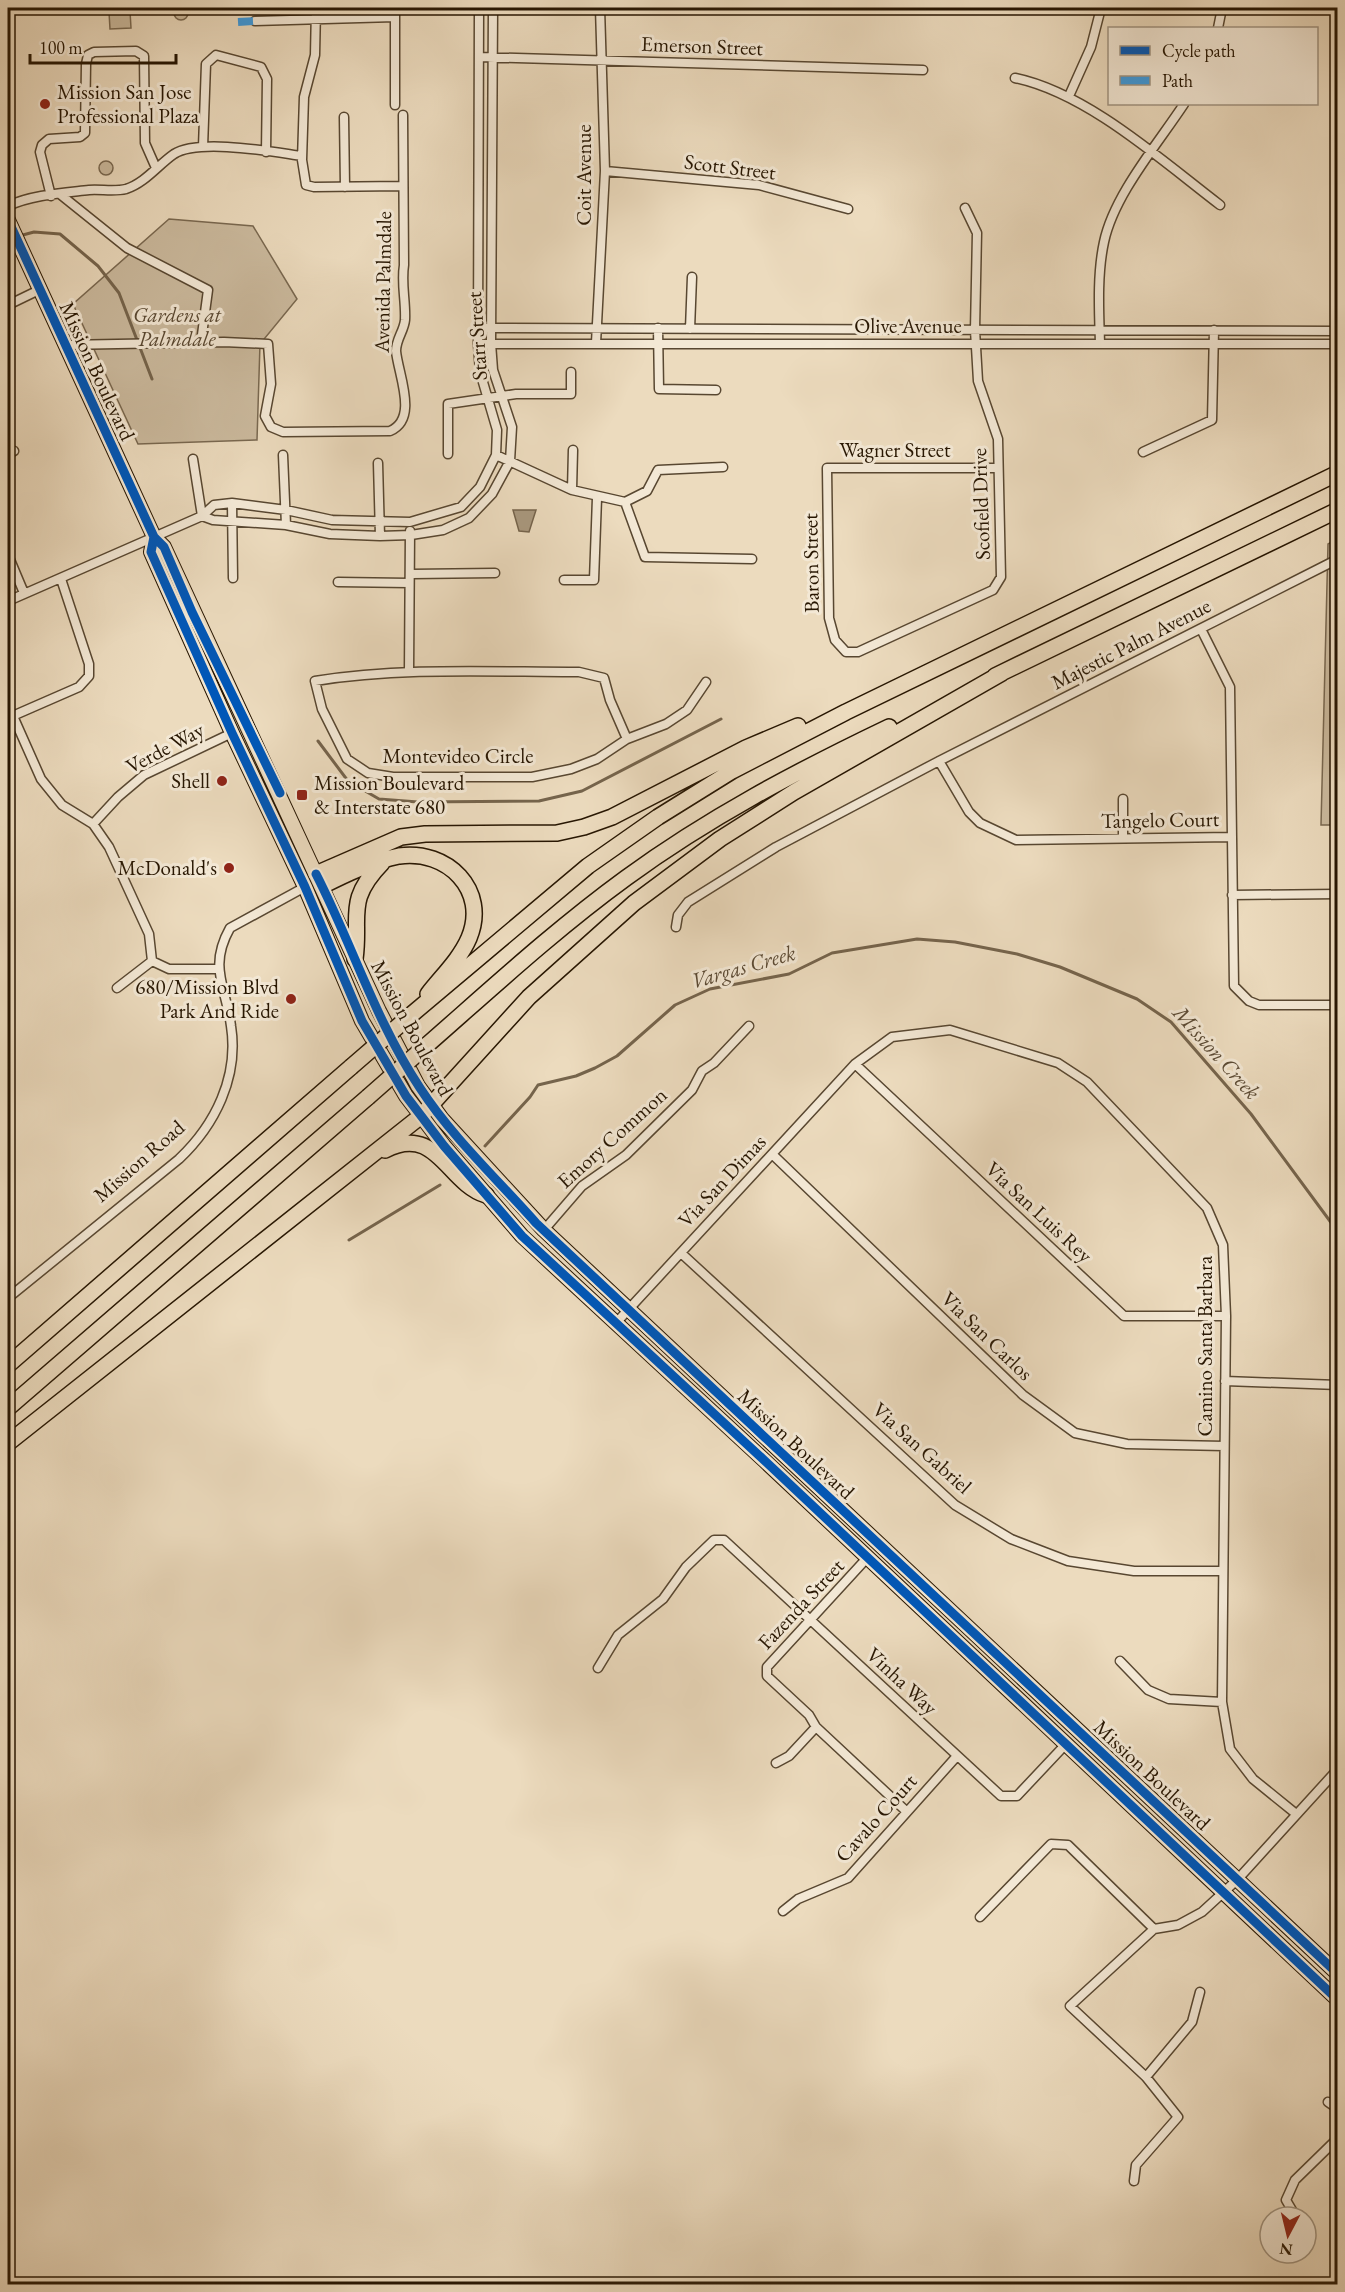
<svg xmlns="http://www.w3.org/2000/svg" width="1345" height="2292" viewBox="0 0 1345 2292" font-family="'EB Garamond',serif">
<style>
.green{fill:#cbba9e;stroke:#796850;stroke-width:1.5}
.water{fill:#a9987e;stroke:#75644c;stroke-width:1.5}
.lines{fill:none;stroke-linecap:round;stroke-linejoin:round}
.stream{stroke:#75644c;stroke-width:3}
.street-casing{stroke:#584731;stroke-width:11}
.primary-casing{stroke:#271602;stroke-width:16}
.highway-casing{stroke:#271602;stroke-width:18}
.street{stroke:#f3e8d5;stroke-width:8}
.primary{stroke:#ecdbbe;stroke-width:14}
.highway{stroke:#ecdbbe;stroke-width:15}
.highway-bridge-casing{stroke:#271602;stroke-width:18;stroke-linecap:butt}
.highway-bridge{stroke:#ecdbbe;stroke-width:15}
.quiet{stroke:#3d9add;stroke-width:8;stroke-dasharray:15 8;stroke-linecap:butt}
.cycleway-casing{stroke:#f3e8d5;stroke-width:13}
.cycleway{stroke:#0057b8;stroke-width:9}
.poi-dot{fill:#8f2418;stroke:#f3e8d5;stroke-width:2}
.labels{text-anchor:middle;stroke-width:6;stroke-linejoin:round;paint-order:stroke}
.street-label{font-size:21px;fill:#271602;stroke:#f3e8d5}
.poi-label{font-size:21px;fill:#271602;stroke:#f3e8d5;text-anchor:end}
.park-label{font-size:21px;font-style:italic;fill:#584731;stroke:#f3e8d5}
.water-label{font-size:22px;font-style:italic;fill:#5b4a34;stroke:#f3e8d5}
</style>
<rect width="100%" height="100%" fill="#ecdbbe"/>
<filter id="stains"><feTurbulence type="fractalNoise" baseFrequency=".00333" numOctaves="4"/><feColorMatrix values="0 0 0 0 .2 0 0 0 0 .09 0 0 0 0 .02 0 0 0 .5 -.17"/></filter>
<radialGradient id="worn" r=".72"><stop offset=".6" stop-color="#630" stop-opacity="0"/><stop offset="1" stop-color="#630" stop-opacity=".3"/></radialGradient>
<path class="green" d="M174 13a7 7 0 1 1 14 0a7 7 0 1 1-14 0Z
M130 11 131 28 110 29 109 12Z
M99 168a7 7 0 1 1 14 0a7 7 0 1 1-14 0Z
M169 219 253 226 297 299 260 344 257 440 138 444 73 304Z
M1337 539V825H1321L1328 544Z"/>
<path class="water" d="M513 510H536L529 532 519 531Z"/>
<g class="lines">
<path class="stream" d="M19 236 34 232 60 234 98 266 119 293 152 379
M318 741 348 781 379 799 418 802 539 801 582 791 721 719
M485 1146 530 1097 538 1085 576 1076 595 1068 617 1056 675 1005 710 989 789 974 832 953 917 939 955 942 1017 954 1060 967 1137 999 1171 1022 1251 1114 1338 1232
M349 1240 440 1185"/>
<g class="street-casing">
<path id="street" d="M316 8 315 55 304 97 302 160 306 185 314 187 402 186
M395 8V105
M255 21 395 17
M1218 28 1222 8
M480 57 923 70
M1015 78C1087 93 1161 160 1220 205
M1069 96 1091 47 1101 8
M344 117 345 187
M203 147 206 64 216 55 261 67 267 79 266 152
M605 171 759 185 848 209
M61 195 127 248 208 290 201 342
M51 196 40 152 42 145 49 139 80 137 85 133 86 64 88 55 94 52 136 51 144 56 145 143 156 168
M8 206C31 195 63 193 89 190 101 189 114 192 126 189 145 183 158 165 174 154 199 138 273 152 302 156
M965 208 977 233 975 330 978 381 998 439 1001 577 993 590 858 652H846L835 640 829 618 827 468H998
M8 305 39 290
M478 328 1338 331
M658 328 659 389 716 390
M690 329 692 277
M596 343 605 171 600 8
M1100 343C1099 311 1097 274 1104 242 1114 195 1157 145 1184 104
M478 344H1338
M64 345 224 342 268 344 271 384 265 416 271 427 283 432 390 431C419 419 398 374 396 351 396 339 404 331 405 320 406 301 401 284 404 265L403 115
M1143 452 1212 420 1214 330
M8 454 14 451
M448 454V404L516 394H571V372
M283 455 286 525
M496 455 572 490 625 502
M193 459 202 516
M378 463 380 536
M572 490 573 450
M625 502 645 557 752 559
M625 502 647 491 658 470 723 467
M232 503 233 578
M202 516 213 520 286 525 330 534 380 536 411 535 443 530 469 518 492 494 510 461 512 427 493 370 491 343 493 8
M8 555 24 593
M412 574 495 573
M564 580H594L597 498
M338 582 409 583
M8 601 202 516 214 505 232 503 286 510 332 520 410 522 461 507 480 487 496 455 497 430 480 372 478 344 479 8
M1201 629 1230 687 1232 837
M409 671 410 531
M13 716 41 779 62 805 93 824 109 847 149 934 152 961 169 969H218
M8 718 79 687 89 676V664L61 579
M627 739 610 700 604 678 579 672C491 672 402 667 315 681L322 709 347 759 368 773 393 777H532L571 769 597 759 627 739 666 724 687 710 706 682
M939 761 969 812 980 823 1016 840 1232 837 1234 986 1249 1001 1259 1005H1338
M1123 799V838
M93 824 118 797 144 775 232 733
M1232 895 1338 894
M676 927 678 915 688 902 776 847 939 761 1338 559
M117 988 152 961
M855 1064 1124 1316H1226
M772 1154 1023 1395 1075 1433 1127 1444 1224 1446
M544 1230 582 1186 626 1155 692 1090 702 1071 714 1063 749 1026
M681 1253 955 1505 1011 1539 1068 1561 1134 1571H1223
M8 1298 179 1159C215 1125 239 1077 231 1026 226 987 208 967 230 928L305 887
M616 1323 855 1064 892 1037 950 1030 1058 1063 1087 1082 1207 1208 1223 1245 1226 1316 1222 1702 1230 1749 1253 1779 1295 1813
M1225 1381 1338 1385
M867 1558 767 1667V1676L809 1715 816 1727 906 1811
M1120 1661 1148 1690 1169 1699 1222 1702
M598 1668 618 1635 663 1599 686 1567 714 1540H724L1001 1796H1017L1065 1745
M776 1763 789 1756 816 1727
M783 1911 798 1899 848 1878 957 1756
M980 1917 1051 1844 1068 1845 1154 1929
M1146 2077 1192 2022 1200 1992
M1328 2102 1338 2109
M1134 2181 1136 2165 1178 2117 1146 2077 1070 2006 1154 1929 1178 1925 1202 1912 1238 1879 1338 1769
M1296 2217 1286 2200 1295 2180 1338 2138"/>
</g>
<g class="primary-casing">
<path id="primary" d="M8 220 154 537 164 547 379 1011 418 1086 442 1119 544 1230 1338 1974
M154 537 151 552 232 733 305 887 362 1021 406 1096 444 1146 522 1236 765 1461 1338 2000"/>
</g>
<g class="highway-casing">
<path id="highway" d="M995 676 1338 510
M316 874 401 837 425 834 557 833 584 827 612 817 746 748 798 726
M322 886C346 874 373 861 399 856 447 849 489 890 469 938 460 959 442 976 428 994
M355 959C361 916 345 901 382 863
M411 1015 588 866 658 817 732 771 846 712 1338 473
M427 1045C492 988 556 929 626 878 708 818 797 771 889 727
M385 1150C437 1123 447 1183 486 1195
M8 1365 351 1067
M8 1408 368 1097
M8 1443 421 1116 529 997 634 903 720 839 794 792 1002 673"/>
</g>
<use href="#street" class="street"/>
<use href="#primary" class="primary"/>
<use href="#highway" class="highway"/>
<g class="highway-bridge-casing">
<path id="highway-bridge" d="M351 1067 411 1015
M368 1097 427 1045"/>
</g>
<use href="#highway-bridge" class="highway-bridge"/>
<path class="quiet" d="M238 22 255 21"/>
<g class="cycleway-casing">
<path id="cycleway" d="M8 220 154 537 164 547 192 612 280 793
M154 537 151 552 232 733 305 887 362 1021 406 1096 444 1146 522 1236 765 1461 1338 2000
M316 874C352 944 376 1022 420 1088 452 1137 497 1179 536 1223L1338 1974"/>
</g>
<use href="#cycleway" class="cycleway"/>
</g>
<g class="poi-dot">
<circle cx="45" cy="104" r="6"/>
<circle cx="222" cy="781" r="6"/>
<rect x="296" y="789" width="12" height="12" rx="3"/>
<circle cx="229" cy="868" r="6"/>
<circle cx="291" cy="999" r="6"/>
</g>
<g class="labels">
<g class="street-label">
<text transform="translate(702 46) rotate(2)" y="7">Emerson Street</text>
<text transform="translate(730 167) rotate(7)" y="7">Scott Street</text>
<text transform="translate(584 175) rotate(-90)" y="7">Coit Avenue</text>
<text transform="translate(383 282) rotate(-89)" y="7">Avenida Palmdale</text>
<text x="908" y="333">Olive Avenue</text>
<text transform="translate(477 336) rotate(-94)" y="7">Starr Street</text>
<text transform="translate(97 371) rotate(65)" y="7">Mission Boulevard</text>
<text x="895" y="457">Wagner Street</text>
<text transform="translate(981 504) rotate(-92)" y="7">Scofield Drive</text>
<text transform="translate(811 563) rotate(-91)" y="7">Baron Street</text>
<text transform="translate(1131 644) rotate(-27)" y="7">Majestic Palm Avenue</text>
<text transform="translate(165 748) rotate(-28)" y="7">Verde Way</text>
<text x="458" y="763">Montevideo Circle</text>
<text transform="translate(1160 820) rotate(-1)" y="7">Tangelo Court</text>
<text transform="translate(412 1028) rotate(62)" y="7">Mission Boulevard</text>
<text transform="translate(612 1138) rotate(-42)" y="7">Emory Common</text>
<text transform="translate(139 1161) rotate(-41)" y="7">Mission Road</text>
<text transform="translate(722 1181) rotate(-47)" y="7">Via San Dimas</text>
<text transform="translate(1039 1212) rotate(43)" y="7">Via San Luis Rey</text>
<text transform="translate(987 1336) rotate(44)" y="7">Via San Carlos</text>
<text transform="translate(1205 1346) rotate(-90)" y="7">Camino Santa Barbara</text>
<text transform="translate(796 1444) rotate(43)" y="7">Mission Boulevard</text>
<text transform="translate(922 1448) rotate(42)" y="7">Via San Gabriel</text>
<text transform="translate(801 1604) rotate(-47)" y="7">Fazenda Street</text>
<text transform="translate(902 1681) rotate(43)" y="7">Vinha Way</text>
<text transform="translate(1152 1775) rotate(43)" y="7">Mission Boulevard</text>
<text transform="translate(876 1818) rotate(-48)" y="7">Cavalo Court</text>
</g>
<g class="poi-label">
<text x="57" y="99" text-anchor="start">Mission San Jose<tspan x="57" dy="24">Professional Plaza</tspan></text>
<text x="210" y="788">Shell</text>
<text x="314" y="790" text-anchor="start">Mission Boulevard<tspan x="314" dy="24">&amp; Interstate 680</tspan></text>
<text x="217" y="875">McDonald's</text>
<text x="279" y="994">680/Mission Blvd<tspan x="279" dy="24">Park And Ride</tspan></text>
</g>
<g class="park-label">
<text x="177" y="322">Gardens at<tspan x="177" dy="24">Palmdale</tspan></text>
</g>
<g class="water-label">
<text transform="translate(743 966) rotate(-16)" y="8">Vargas Creek</text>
<text transform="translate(1217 1052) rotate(48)" y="8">Mission Creek</text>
</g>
</g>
<rect width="1345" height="2292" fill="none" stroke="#ecdbbe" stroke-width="30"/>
<rect x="9" y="9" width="1327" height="2274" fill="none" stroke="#271602" stroke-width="3"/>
<rect x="15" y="15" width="1315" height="2262" fill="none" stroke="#271602" stroke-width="1.5"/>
<rect x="1108" y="27" width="210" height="78" fill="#f3e8d5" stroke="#a19481" stroke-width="1.5"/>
<rect x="1120" y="46" width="30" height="9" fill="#0057b8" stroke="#a19481" stroke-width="1.5"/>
<text x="1162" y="57" font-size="18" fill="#271602">Cycle path</text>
<rect x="1120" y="76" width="30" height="9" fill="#3d9add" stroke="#a19481" stroke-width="1.5"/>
<text x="1162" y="87" font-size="18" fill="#271602">Path</text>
<g transform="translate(1288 2235) rotate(187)"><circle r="28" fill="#f3e8d5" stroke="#a19481" stroke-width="1.5"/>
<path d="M0-4.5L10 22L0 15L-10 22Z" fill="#8f2418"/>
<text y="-9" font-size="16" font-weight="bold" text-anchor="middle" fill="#271602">N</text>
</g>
<path d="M30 54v9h146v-9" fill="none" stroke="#271602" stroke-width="3"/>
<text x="39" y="54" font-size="18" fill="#271602" stroke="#f3e8d5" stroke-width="4.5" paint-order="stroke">100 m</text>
<rect width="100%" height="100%" filter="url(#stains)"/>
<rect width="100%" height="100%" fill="url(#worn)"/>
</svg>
